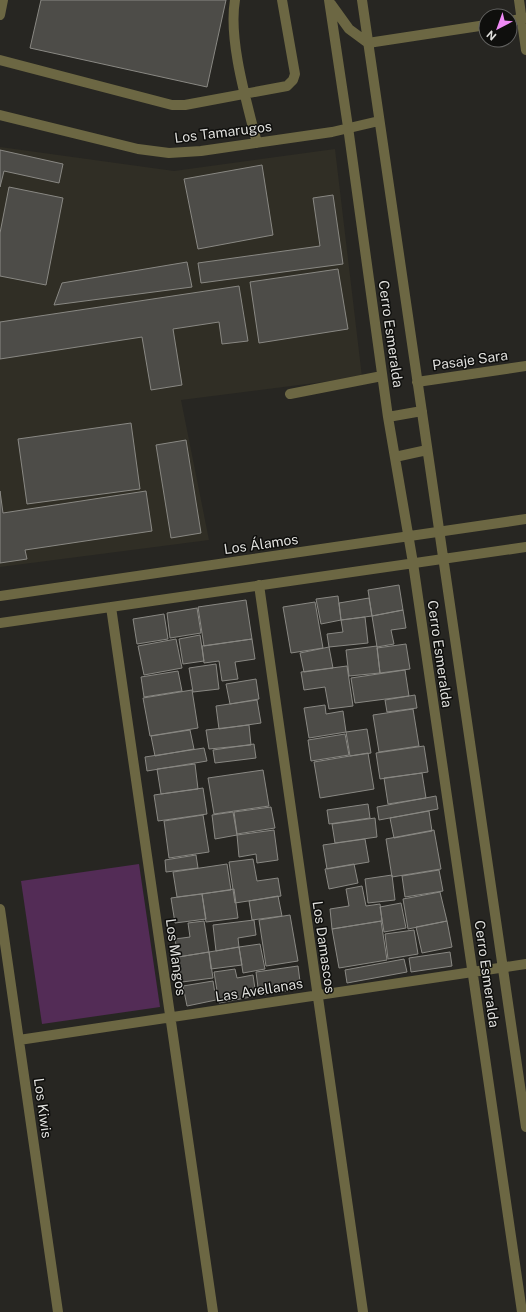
<svg xmlns="http://www.w3.org/2000/svg" width="526" height="1312" viewBox="0 0 526 1312" font-family="'Public Sans',sans-serif">
<style>
.built{fill:#302e25}
.green{fill:#532c56}
.building{fill:#4d4c48;stroke:#898883}
.lines{fill:none;stroke-linecap:round;stroke-linejoin:round}
.minor{stroke:#6c6743;stroke-width:10}
.labels{text-anchor:middle;stroke-width:3;stroke-linejoin:round;paint-order:stroke}
.street-label{font-size:14px;fill:#dfdfdc;stroke:#0f0f0d}
</style>
<rect width="100%" height="100%" fill="#272622"/>
<path class="built" d="M0 147 174 171 335 149 362 377 181 400 209 540 0 567Z"/>
<path class="green" d="M139 864 160 1007 42 1024 21 881Z"/>
<path class="building" d="M41 0H226L207 87 30 48Z
M0 150 63 164 59 183 4 171 0 187Z
M262 165 273 235 198 249 184 179Z
M9 187 63 198 46 285 0 276V233Z
M333 195 343 264 201 283 198 263 320 246 313 198Z
M187 262 192 287 54 305 62 283Z
M338 269 348 329 259 343 250 282Z
M239 286 248 341 222 344 219 322 173 329 182 385 151 390 142 337 0 359V322Z
M131 423 140 489 27 504 18 439Z
M186 440 201 533 171 538 156 445Z
M0 491 3 513 146 491 152 531 25 550 27 559 0 563Z
M399 585 403 610 372 616 368 590Z
M338 596 341 620 321 624 316 599Z
M369 598 372 616 341 620 339 603Z
M246 600 252 639 204 646 198 607Z
M315 602 323 648 291 653 283 607Z
M197 608 201 633 170 638 167 613Z
M403 610 406 628 391 630 394 644 377 647 372 616Z
M164 614 168 639 137 644 133 619Z
M365 617 368 643 329 647 327 634 343 632 341 620Z
M200 635 204 661 183 664 179 639Z
M176 639 182 668 144 675 138 646Z
M252 639 255 659 235 662 238 679 222 681 219 661 204 663 202 646Z
M406 644 410 669 380 673 377 648Z
M377 646 380 673 349 676 346 650Z
M329 647 333 668 304 672 300 653Z
M216 664 219 689 193 692 189 668Z
M347 666 353 706 329 709 325 687 304 690 301 672Z
M405 670 409 696 355 703 351 678Z
M178 671 182 691 144 697 141 677Z
M256 679 259 699 230 704 226 684Z
M192 690 198 728 150 736 143 698Z
M415 695 417 708 387 712 385 700Z
M257 700 261 723 219 729 216 706Z
M325 705 326 714 343 711 346 732 309 738 304 708Z
M413 709 419 746 379 752 373 715Z
M249 725 251 745 209 749 206 730Z
M367 729 371 753 350 756 346 732Z
M190 730 194 749 155 756 151 736Z
M345 734 349 755 311 761 308 740Z
M254 744 256 758 215 763 213 750Z
M424 746 428 772 380 779 376 753Z
M204 748 207 761 147 771 145 757Z
M368 753 374 789 320 798 314 762Z
M195 764 198 789 161 794 157 769Z
M263 770 269 806 214 814 208 778Z
M422 773 426 798 388 804 384 778Z
M203 788 207 814 158 821 154 795Z
M436 796 438 809 379 820 377 807Z
M368 804 370 818 329 824 327 810Z
M271 807 275 828 237 834 234 812Z
M429 811 432 831 394 838 390 818Z
M233 812 237 835 215 839 212 815Z
M203 815 209 852 169 858 164 821Z
M375 818 377 837 335 843 332 824Z
M274 830 278 860 257 863 256 854 239 857 237 835Z
M434 830 441 869 392 877 386 839Z
M365 839 369 862 327 869 323 845Z
M196 855 198 868 166 872 165 860Z
M253 859 257 881 278 878 281 896 235 903 229 862Z
M227 864 231 890 177 897 173 872Z
M354 864 358 883 329 889 325 869Z
M439 870 443 891 405 897 402 876Z
M392 875 395 900 368 903 365 879Z
M362 886 366 906 380 904 382 921 332 929 330 909 349 906 346 889Z
M234 889 238 918 206 922 202 894Z
M440 892 447 921 408 929 403 899Z
M202 894 206 919 175 923 171 898Z
M278 896 282 916 252 920 249 901Z
M401 903 406 928 384 932 380 907Z
M290 915 298 961 266 966 259 920Z
M254 920 256 935 238 938 239 947 216 951 213 925Z
M204 921 209 952 178 957 175 939 190 937 188 923Z
M381 921 387 960 339 968 332 929Z
M447 921 452 947 422 953 416 927Z
M414 930 418 954 388 959 385 934Z
M260 944 265 969 243 973 239 947Z
M239 947 242 965 211 969 209 952Z
M209 952 213 978 182 982 178 957Z
M450 952 452 966 411 972 409 958Z
M404 959 407 972 347 983 345 970Z
M298 966 301 989 259 995 256 972Z
M235 969 237 978 253 975 256 996 219 1003 214 972Z
M213 981 216 1000 187 1006 183 986Z"/>
<g class="lines">
<path class="minor" d="M235 0C228 40 247 103 257 143
M329 0 348 127 388 417 413 563 522 1312
M362 0 526 1127
M519 0 526 50
M331 4 349 29 368 43
M0 15 3 0
M510 21 526 18
M368 43 486 25
M0 60 172 105H185L287 86 293 80 295 74 282 0
M0 115 138 149 169 153 201 151 332 132 379 121
M417 382 526 366
M290 394 382 376
M388 417 422 411
M395 457 427 450
M259 585 363 1312
M0 596 526 519
M111 607 213 1312
M0 623 526 547
M0 909 58 1312
M19 1040 526 964"/>
</g>
<g class="labels">
<g class="street-label">
<text transform="translate(223 132) rotate(-7)" y="5">Los Tamarugos</text>
<text transform="translate(391 334) rotate(82)" y="5">Cerro Esmeralda</text>
<text transform="translate(470 360) rotate(-8)" y="5">Pasaje Sara</text>
<text transform="translate(261 544) rotate(-8)" y="5">Los Álamos</text>
<text transform="translate(440 654) rotate(82)" y="5">Cerro Esmeralda</text>
<text transform="translate(324 947) rotate(82)" y="5">Los Damascos</text>
<text transform="translate(176 957) rotate(82)" y="5">Los Mangos</text>
<text transform="translate(487 974) rotate(82)" y="5">Cerro Esmeralda</text>
<text transform="translate(259 990) rotate(-9)" y="5">Las Avellanas</text>
<text transform="translate(43 1108) rotate(82)" y="5">Los Kiwis</text>
</g>
</g>
<g transform="translate(498 28) rotate(221)"><circle r="19" fill="#0f0f0d" stroke="#626260"/>
<path d="M0-3L7 15L0 10L-7 15Z" fill="#f08bf6"/>
<text y="-6" font-size="11" font-weight="bold" text-anchor="middle" fill="#dfdfdc">N</text>
</g>
</svg>
